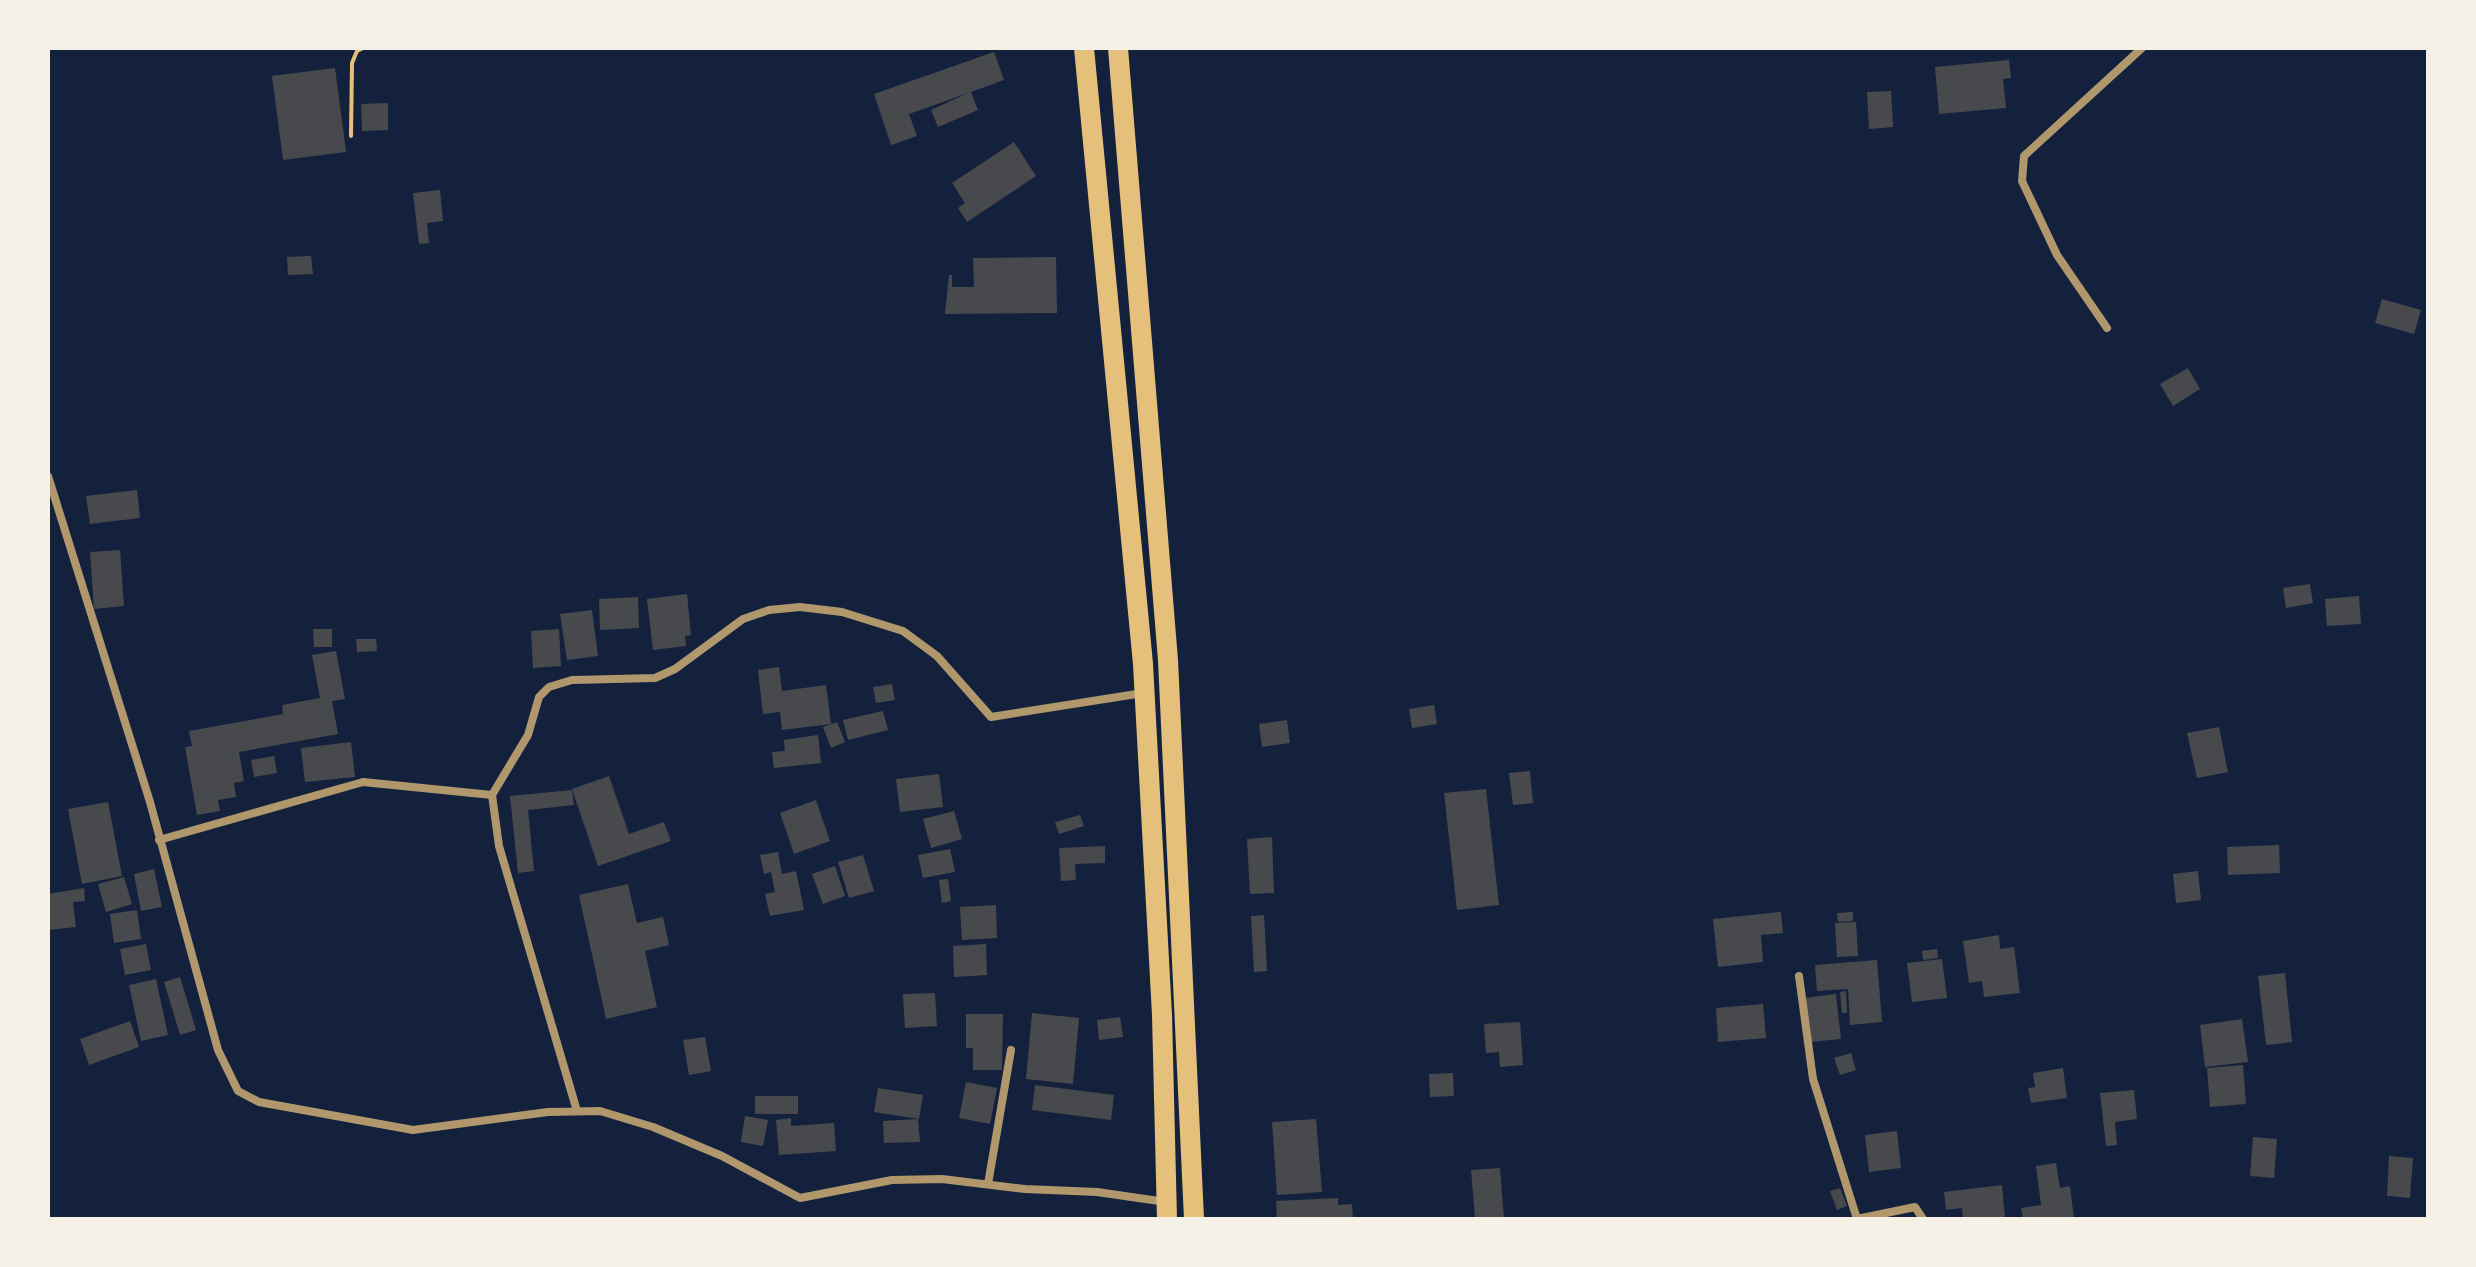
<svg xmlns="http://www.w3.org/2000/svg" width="2476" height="1267" viewBox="0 0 2476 1267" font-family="'Titillium Web',sans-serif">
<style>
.building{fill:#48494c}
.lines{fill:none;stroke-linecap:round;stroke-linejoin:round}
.path{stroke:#e5c07b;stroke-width:4}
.minor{stroke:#b1986c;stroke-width:8}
.trunk{stroke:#e5c07b;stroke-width:20}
</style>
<rect width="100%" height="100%" fill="#14213d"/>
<path class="building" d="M994 52 1004 80 971 92 978 110 938 127 931 110 968 93 909 114 917 136 891 145 874 94Z
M2009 60 2011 78 2003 79 2006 108 1939 114 1935 67Z
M335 68 346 152 283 160 272 76Z
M1891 91 1893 127 1869 129 1867 92Z
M388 103V130L362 131 361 104Z
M1014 142 1036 176 967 222 958 208 965 203 952 183Z
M440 190 443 221 427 223 429 243 419 244 413 193Z
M311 256 313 274 288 275 287 257Z
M1056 257 1057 313 945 314 949 275H952V287H974L973 258Z
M2382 299 2421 310 2414 334 2375 323Z
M2188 368 2200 389 2173 406 2160 384Z
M137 490 140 518 90 524 86 496Z
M120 550 124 606 94 609 90 552Z
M2310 584 2313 603 2286 608 2283 588Z
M687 594 691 635 685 636 686 646 653 650 647 599Z
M2359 596 2361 624 2327 626 2325 599Z
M638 597 639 628 600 630 599 599Z
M592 610 598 656 567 660 560 614Z
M313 629H332V647H314Z
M559 629 561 666 533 668 531 631Z
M356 639H376L377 651 357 652Z
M336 651 345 699 332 701 338 734 239 752 244 781 234 783 236 797 218 800 220 811 197 815 185 747 192 746 189 731 283 714 282 705 320 698 312 655Z
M779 667 782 691 826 685 831 724 782 730 780 712 763 714 758 670Z
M892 684 895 700 876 703 873 687Z
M1434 705 1437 724 1412 728 1409 709Z
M883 711 888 730 848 740 843 720Z
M1287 720 1290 743 1262 747 1259 724Z
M837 722 845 742 831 748 823 727Z
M2219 727 2228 772 2197 778 2187 733Z
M818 735 821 763 774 768 772 752 785 751 784 740Z
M351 742 355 777 305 782 301 748Z
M274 756 277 773 254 777 251 760Z
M1530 771 1533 803 1513 805 1509 773Z
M939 774 943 807 900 812 896 779Z
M609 776 629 834 664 822 671 841 598 866 572 789Z
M1486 789 1499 905 1457 910 1444 793Z
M572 790 574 805 528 810 534 871 518 873 510 796Z
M816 800 830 841 794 854 780 813Z
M108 802 122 876 82 884 68 809Z
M954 811 962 839 931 848 923 819Z
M1080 815 1084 826 1059 834 1055 822Z
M1272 837 1274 893 1250 894 1247 839Z
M2279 845 2280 873 2228 875 2227 847Z
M1105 846V863L1075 864 1076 880 1061 881 1059 848Z
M950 849 955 872 923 878 918 855Z
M778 852 782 874 796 871 804 910 770 916 765 894 775 892 771 872 764 874 760 855Z
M863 855 874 891 849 898 838 862Z
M835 866 845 896 823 904 812 874Z
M154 869 162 907 141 911 134 874Z
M2198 871 2201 900 2176 903 2173 874Z
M124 877 132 904 106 912 98 884Z
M948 879 951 901 942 903 939 880Z
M628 884 637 923 663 917 669 945 645 951 657 1007 606 1019 579 895Z
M84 888 85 901 73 902 76 927 48 930V894Z
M996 905 997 938 962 940 960 907Z
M137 910 141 939 114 943 110 914Z
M1781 912 1783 933 1761 935 1763 962 1718 967 1713 919Z
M1853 912V921L1838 922 1837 913Z
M1264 915 1267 971 1254 972 1251 916Z
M1856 922 1858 956 1837 957 1835 923Z
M1999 935 2000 949 2014 947 2020 993 1984 997 1982 981 1969 983 1963 941Z
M146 944 151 970 125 975 120 949Z
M986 944 987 975 954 977 953 946Z
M1937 949 1938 958 1923 960 1922 951Z
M1942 959 1947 998 1912 1002 1907 963Z
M1877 960 1882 1022 1850 1025 1848 989 1817 991 1815 965Z
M2285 973 2292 1042 2266 1045 2258 976Z
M180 977 196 1030 180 1035 164 982Z
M156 979 168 1035 141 1041 129 985Z
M1846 991 1847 1013H1842L1840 992Z
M935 993 937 1026 905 1028 903 994Z
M1836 994 1841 1039 1810 1042 1805 998Z
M1763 1004 1766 1038 1718 1042 1716 1008Z
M1032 1013 1079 1018 1073 1084 1026 1079Z
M966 1014H1003L1002 1070H973V1048H966Z
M1120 1017 1123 1037 1099 1040 1097 1020Z
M2242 1019 2248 1062 2205 1067 2200 1025Z
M130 1021 139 1047 89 1065 80 1039Z
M1520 1022 1523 1065 1500 1067 1499 1052 1486 1053 1484 1024Z
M705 1037 711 1071 689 1075 683 1040Z
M1851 1053 1856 1070 1840 1075 1834 1058Z
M2243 1065 2246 1104 2210 1107 2207 1068Z
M2063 1068 2067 1098 2031 1103 2028 1088 2035 1087 2033 1073Z
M1453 1073 1454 1096 1430 1097 1429 1074Z
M966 1082 997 1088 990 1124 959 1118Z
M1035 1085 1114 1095 1111 1120 1032 1110Z
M878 1088 923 1095 919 1119 874 1112Z
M2134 1090 2137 1119 2115 1122 2117 1145 2106 1146 2100 1093Z
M755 1096H798V1114H755Z
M745 1116 768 1120 763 1146 741 1142Z
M791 1118V1126L834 1123 836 1151 779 1155 776 1120Z
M918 1119 920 1142 884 1143 883 1121Z
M1316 1119 1322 1192 1277 1195 1272 1122Z
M1897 1131 1901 1168 1869 1172 1865 1135Z
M2253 1137 2277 1139 2274 1178 2250 1176Z
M2389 1156 2413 1158 2410 1198 2387 1196Z
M2056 1163 2060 1188 2070 1186 2074 1219H2023L2021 1208 2041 1205 2036 1166Z
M1500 1168 1504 1219H1475L1471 1170Z
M2002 1185 2005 1219H1963L1962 1208 1946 1210 1944 1192Z
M1840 1188 1847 1206 1837 1210 1830 1191Z
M1338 1198V1205L1352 1204 1353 1219H1277L1276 1201Z"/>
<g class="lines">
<path class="path" d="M351 136 352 63 357 51 363 48"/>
<path class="minor" d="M2107 328 2057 255 2022 181 2024 156 2142 48
M48 476 150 802 218 1050 238 1091 259 1102 413 1130 548 1112 600 1111 653 1127 722 1156 800 1198 892 1180 942 1179 1025 1189 1097 1192 1166 1202
M159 840 363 782 492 795
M1799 976 1813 1079 1857 1219
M577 1111 499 846 492 795 528 735 539 697 549 687 572 680 655 678 675 669 743 619 769 610 800 607 842 612 903 631 937 656 991 717 1143 693
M988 1184 1011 1050
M1857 1219 1915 1207 1923 1219"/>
<path class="trunk" d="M1084 48 1143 664 1162 1015 1167 1219
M1118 48 1168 660 1194 1219"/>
</g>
<rect width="2476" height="1267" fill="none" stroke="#f6f1e7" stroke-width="100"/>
</svg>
